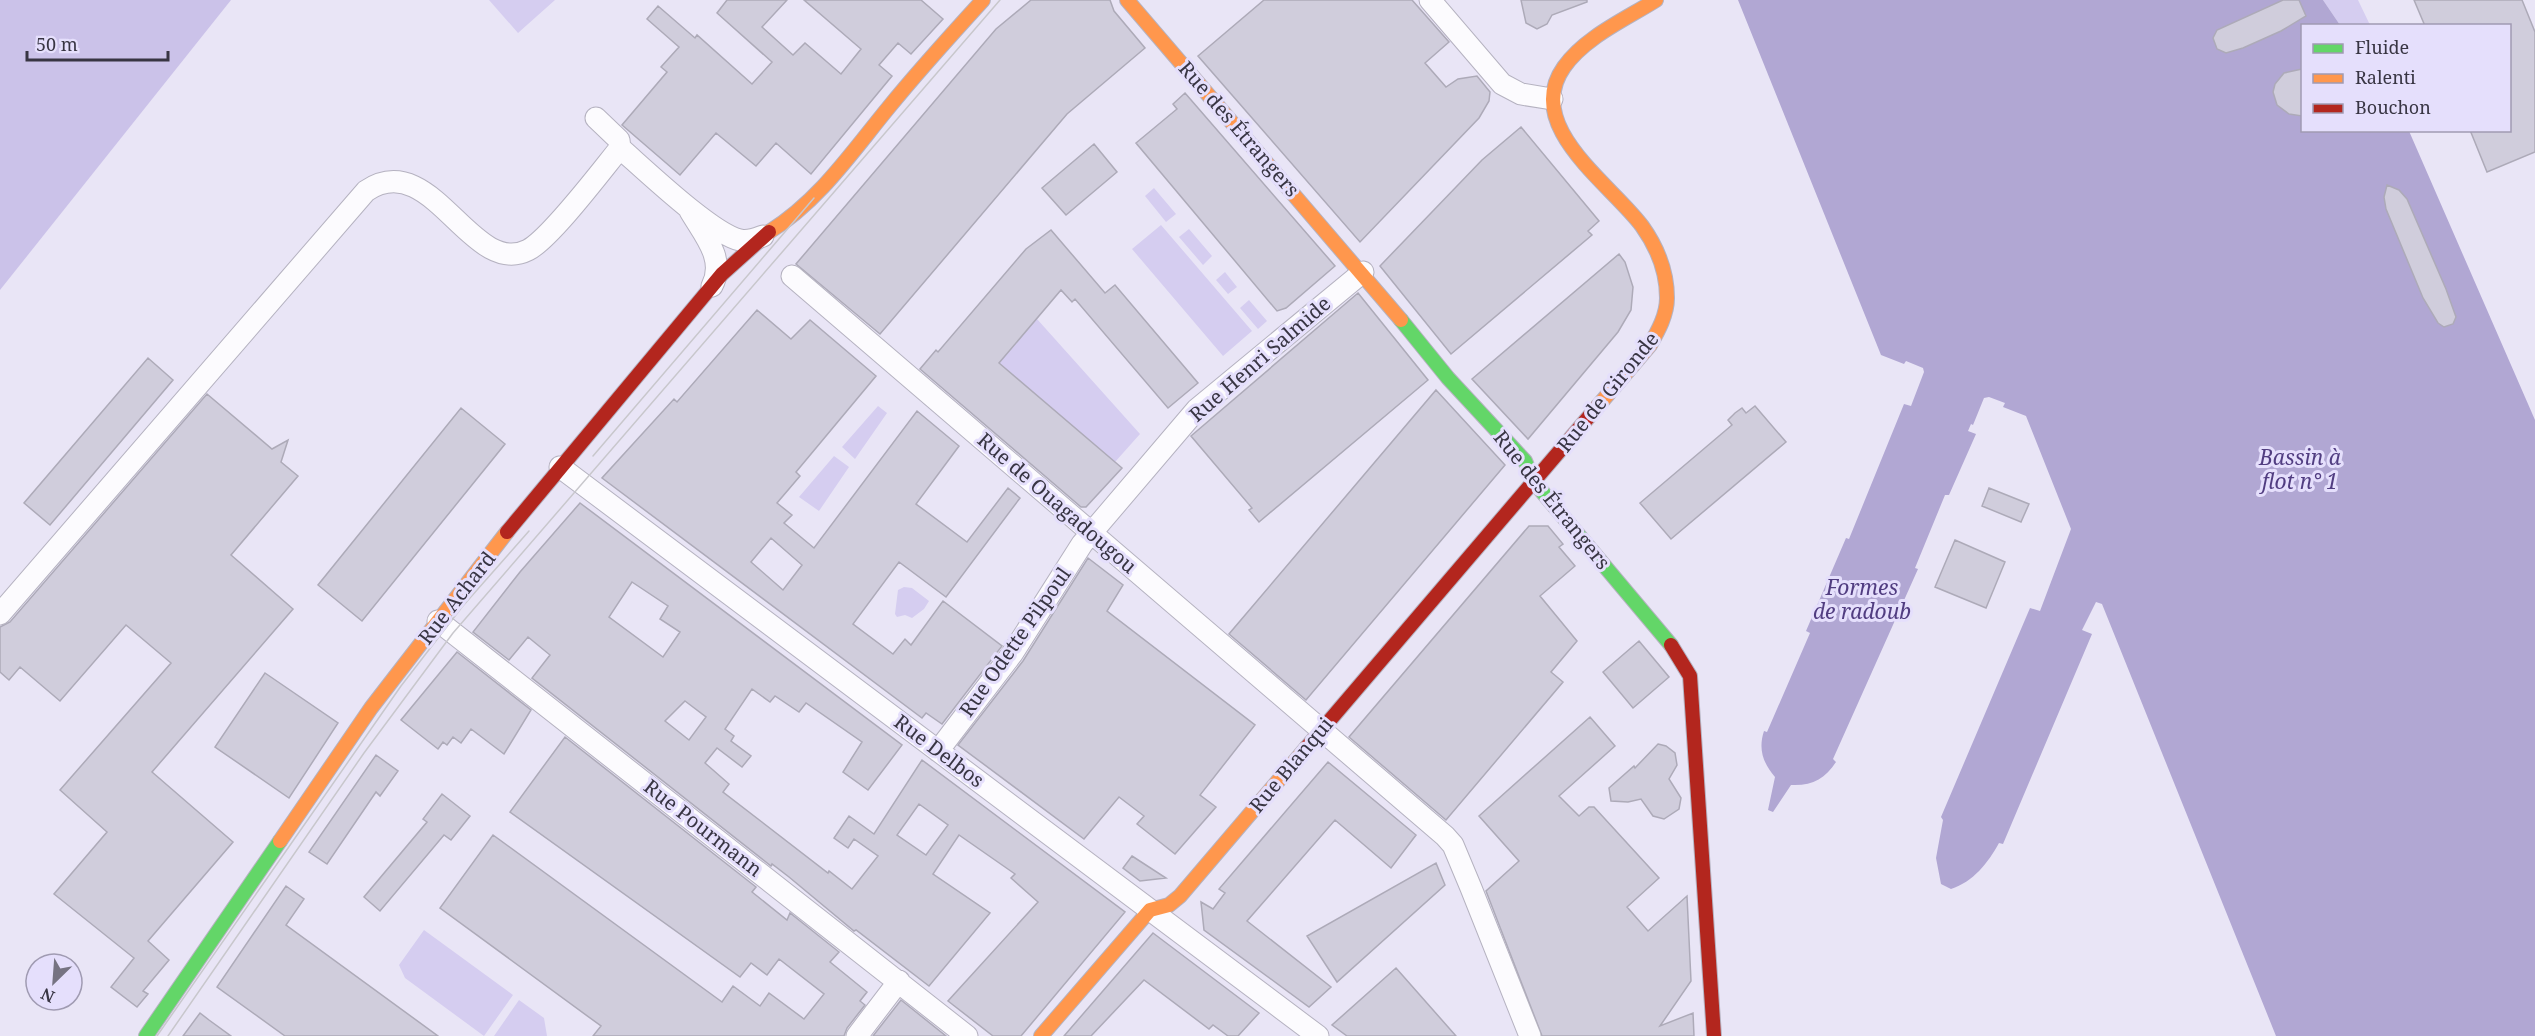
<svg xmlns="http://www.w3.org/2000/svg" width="2535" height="1036" viewBox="0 0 2535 1036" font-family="'Noto Serif',serif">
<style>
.green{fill:#d5cdf0}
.forest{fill:#cbc2e9}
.water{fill:#b1a7d3}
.building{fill:#d0cddc;stroke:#adaab8;stroke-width:1.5;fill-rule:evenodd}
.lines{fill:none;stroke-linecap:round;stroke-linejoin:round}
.street-casing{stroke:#b5b2c0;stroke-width:23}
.fast-casing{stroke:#b5b2c0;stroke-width:16}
.slow-casing{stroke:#b5b2c0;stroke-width:16}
.jam-casing{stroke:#b5b2c0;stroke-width:16}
.street{stroke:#fcfbfe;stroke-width:21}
.fast{stroke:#63d668;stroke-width:14}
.slow{stroke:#ff974d;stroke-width:14}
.jam{stroke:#b3261e;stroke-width:14}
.tram{stroke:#c8c7cc;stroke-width:1.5}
.labels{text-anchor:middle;stroke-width:6;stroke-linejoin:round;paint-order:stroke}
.street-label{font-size:20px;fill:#383543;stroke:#e5dffc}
.water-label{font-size:21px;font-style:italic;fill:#513d81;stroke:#e5dffc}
</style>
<rect width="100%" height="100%" fill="#e9e5f6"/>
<path class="green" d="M489 0H555L518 33Z
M2323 0H2358L2370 25H2340Z
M1154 188 1176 214 1166 222 1145 196Z
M1161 225 1252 331 1223 356 1132 249Z
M1189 229 1212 256 1203 265 1179 237Z
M1225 272 1237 287 1228 294 1216 280Z
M1249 300 1267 321 1258 329 1240 308Z
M1037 319 1140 434 1115 462 999 363Z
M878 406 887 413 855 459 842 447Z
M834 456 849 467 819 511 799 497Z
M904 587 912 588 929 601 924 609 912 618 905 615 897 617 895 614 898 590Z
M424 930 513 995 484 1036 405 978 399 965Z
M519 1000 544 1018 547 1036H494Z"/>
<path class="forest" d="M0 0H231L0 290Z"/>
<path class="water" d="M1738 0H2323L2340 25 2302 26V130L2409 131 2535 420V1036H2276L2102 604 2096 602 2082 630 2092 634 2003 844 1999 843C1988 863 1973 882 1951 889L1941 884 1936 858 1943 820 1941 817 2030 608 2040 611 2071 529 2026 416 2003 407 2005 403 1989 397 1984 398 1973 425 1971 424 1968 431 1976 434 1949 495H1945L1915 568 1918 569 1833 759 1836 762C1825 779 1812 786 1791 785L1773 812 1768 810 1775 777C1763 763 1758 749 1764 731L1767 732 1810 633 1806 631 1846 538 1849 539 1904 404 1911 406 1924 372 1923 368 1906 361 1904 364 1881 355Z"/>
<path class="building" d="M727 0H787L762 27 793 55 805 43 841 74 861 49 804 0H921L943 19 911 54 898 43 879 65 892 76 811 174 776 143 756 166 716 133 680 175 622 125 667 72 661 67 679 47 647 19 658 6 695 38 697 35 752 84 772 62 717 13Z
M1031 0H1110L1114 11 1145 48 1067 114 880 334 796 264 996 29Z
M1264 0H1412L1449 42 1425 63 1446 87 1458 79 1477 76 1490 92 1489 101 1479 118 1360 242 1198 56Z
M1521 0H1587V2L1552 15 1547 24 1537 29 1526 23Z
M2283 0H2299L2306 16 2281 31 2243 48 2226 53 2217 49 2213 38 2217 30Z
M2414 0H2522L2535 32V152L2487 172 2470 130H2510V26H2425Z
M2302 69V116L2289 114 2277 105 2273 92 2275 84 2284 73Z
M1185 93 1335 266 1286 308 1277 311 1136 143 1177 109 1173 104Z
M1521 127 1599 221 1588 231 1592 235 1451 354 1380 266 1482 160Z
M1094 144 1117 172 1066 215 1042 188Z
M2387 185 2399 190 2407 199 2446 289 2456 317 2453 324 2444 327 2438 323 2423 298 2386 209 2384 197Z
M1051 230 1105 293 1115 285 1198 383 1168 408 1075 299 1072 302 1061 290 999 363 1122 468 1086 507H1081L920 369 936 350 938 352 1026 249Z
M1619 254 1625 262 1633 287 1631 310 1618 332 1528 439 1472 379Z
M1358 293 1428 380 1259 522 1249 510 1252 508 1191 436Z
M757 310 791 339 810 320 876 376 796 472 800 476 777 503 792 515 784 523 814 548 917 411 959 446 916 504 967 542 1008 488 1020 498 946 597 899 562 853 624 893 654 905 639 911 645 943 601 1002 646 942 724 926 713 922 718 602 478 674 399 677 402ZM771 538 802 565 783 590 751 562Z
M148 358 173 380 50 525 24 503Z
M1436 390 1505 465 1306 700 1229 634Z
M207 394 272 449 288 440 281 462 298 476 231 555 293 609 152 772 233 842 148 941 169 960 143 991 148 994 137 1007 111 987 134 958 54 894 107 832 60 790 171 663 126 625 60 701 20 667 9 680 0 672V627L10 622Z
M1755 406 1786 442 1671 539 1640 503 1732 425 1728 420 1735 413 1742 408 1746 413Z
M461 408 505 444 362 621 318 585Z
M1989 488 2029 504 2021 522 1982 506Z
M580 503 902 745 868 790 843 772 862 742 806 703 799 712 775 696 770 702 752 689 725 729 734 736 731 741 751 756 742 767 717 748 705 763 729 784 723 792 828 873 829 871 852 889 856 884 878 856 854 839 848 848 834 838 849 816 874 834 922 760 1125 912 1021 1036H993L948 1001 1038 902 1011 878 1015 874 959 835 933 874 990 913 929 986 856 930 854 931 789 877 772 864 771 866 532 678 550 655 528 637 509 660 473 632 520 572ZM632 582 668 606 660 619 680 632 663 657 609 617ZM685 701 706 717 689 740 665 721ZM919 804 948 825 926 855 897 835Z
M1529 526H1548L1563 544 1559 547 1575 566 1540 596 1577 641 1551 672 1563 682 1446 820 1349 737Z
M1955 540 2005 562 1986 608 1935 587Z
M1088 558 1123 585 1107 611 1255 725 1200 795 1216 807 1175 854 1137 824 1144 816 1119 797 1084 839 958 745 1023 661Z
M1639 641 1669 677 1633 708 1603 672Z
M457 652 531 710 504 754 471 729 461 743 453 737 447 745 443 742 438 749 401 720Z
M265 673 338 723 289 798 215 747Z
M1590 717 1615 746 1559 796 1579 816 1589 807H1594L1659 878 1627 907 1648 931 1687 896 1691 981 1660 1026 1693 1013 1694 1036H1542L1486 891 1519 861 1479 816Z
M565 737 756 887 752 892 787 920 790 913 839 952 830 962 867 992 860 1001 865 1005 847 1028 844 1036H593L601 1026 440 908 493 835 722 1002 733 986 760 1006 769 993 804 1019 824 994 779 959 767 975 751 963 740 977 510 812Z
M1658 744 1666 746 1675 753 1677 765 1669 779 1681 798 1679 809 1664 819 1653 816 1641 799 1628 802 1611 801 1609 788 1634 766 1635 768Z
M376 755 398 771 380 796 376 792 327 864 309 852Z
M1328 762 1416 835 1391 868 1335 820 1247 921 1331 987 1309 1007 1204 930 1201 902 1213 909 1225 893 1219 889Z
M442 794 470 816 451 840 444 835 380 911 364 897 427 822 423 819Z
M1132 856 1166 878 1140 881 1123 868Z
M1436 863 1445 885 1337 982 1307 936Z
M286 886 304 899 286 925 438 1036H285L217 987Z
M1153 933 1259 1013 1238 1036H1228L1213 1025 1209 1029 1144 980 1091 1036H1064Z
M1396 968 1456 1036H1347L1332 1025Z
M901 1000 946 1036H873Z
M200 1013 209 1020 231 1036H183Z"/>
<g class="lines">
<g class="street-casing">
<path id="street" d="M1430 0 1502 84 1521 94 1552 99
M596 118 619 140 620 148C644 169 712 234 740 240 748 242 755 239 763 236
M690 211C704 235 726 259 712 286
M792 276 1445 836 1453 845 1471 888 1530 1036
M560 467 1318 1036
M0 614 366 191C432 146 471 279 528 250 550 239 602 170 620 148
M438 621 967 1036
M938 751 1012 654 1082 544 1197 409 1363 272
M857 1036 899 981"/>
</g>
<g class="fast-casing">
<path id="fast" d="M1401 320 1448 378 1525 461 1534 482 1671 645
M146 1036 280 841"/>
</g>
<g class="slow-casing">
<path id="slow" d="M1127 0 1401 320
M769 232C819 201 852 152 889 107 919 70 951 35 983 0
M1598 406 1650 345C1658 331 1667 315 1667 298 1667 271 1657 247 1642 226 1611 184 1522 126 1564 67 1585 37 1626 19 1656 0
M280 841 371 708 507 532
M1041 1036 1150 910 1169 905 1180 896 1307 747"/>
</g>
<g class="jam-casing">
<path id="jam" d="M507 532 722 274 769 232
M1671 645 1690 676 1714 1036
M1307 747 1598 406"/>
</g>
<use href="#street" class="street"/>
<use href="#fast" class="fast"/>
<use href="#slow" class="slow"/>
<use href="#jam" class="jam"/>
<path class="tram" d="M593 456 814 198
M157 1036 401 686 462 607 529 531
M168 1036 364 753 453 633 1000 0"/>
</g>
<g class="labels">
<g class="street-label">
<text transform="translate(1239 129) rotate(49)" y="7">Rue des Étrangers</text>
<text transform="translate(1260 359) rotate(-41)" y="7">Rue Henri Salmide</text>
<text transform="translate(1608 392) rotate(-51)" y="7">Rue de Gironde</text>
<text transform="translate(1552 500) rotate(51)" y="7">Rue des Étrangers</text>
<text transform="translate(1057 503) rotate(41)" y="7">Rue de Ouagadougou</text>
<text transform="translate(457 598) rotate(-52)" y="7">Rue Achard</text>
<text transform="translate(1015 642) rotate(-55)" y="7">Rue Odette Pilpoul</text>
<text transform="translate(939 751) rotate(37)" y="7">Rue Delbos</text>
<text transform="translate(1291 765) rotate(-50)" y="7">Rue Blanqui</text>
<text transform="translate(703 828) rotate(38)" y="7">Rue Pourmann</text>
</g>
<g class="water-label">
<text x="2300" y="465">Bassin à<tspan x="2300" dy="24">flot n° 1</tspan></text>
<text x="1862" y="595">Formes<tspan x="1862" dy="24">de radoub</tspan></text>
</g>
</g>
<rect x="2301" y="24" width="210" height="108" fill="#e5dffc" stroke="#a09bb2" stroke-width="1.5"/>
<rect x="2313" y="44" width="30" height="9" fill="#63d668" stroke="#a09bb2" stroke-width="1.5"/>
<text x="2355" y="54" font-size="18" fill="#383543">Fluide</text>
<rect x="2313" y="74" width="30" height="9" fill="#ff974d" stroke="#a09bb2" stroke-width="1.5"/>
<text x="2355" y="84" font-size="18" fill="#383543">Ralenti</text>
<rect x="2313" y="104" width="30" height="9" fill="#b3261e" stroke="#a09bb2" stroke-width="1.5"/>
<text x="2355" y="114" font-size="18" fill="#383543">Bouchon</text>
<g transform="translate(54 982) rotate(205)"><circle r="28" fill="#e5dffc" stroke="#a09bb2" stroke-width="1.5"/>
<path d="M0-4.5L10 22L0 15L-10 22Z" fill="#767382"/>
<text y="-9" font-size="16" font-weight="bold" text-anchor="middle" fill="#383543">N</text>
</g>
<path d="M27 51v9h141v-9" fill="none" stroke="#383543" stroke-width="3"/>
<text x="36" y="51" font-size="18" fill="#383543" stroke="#e5dffc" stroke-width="4.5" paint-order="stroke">50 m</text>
</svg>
